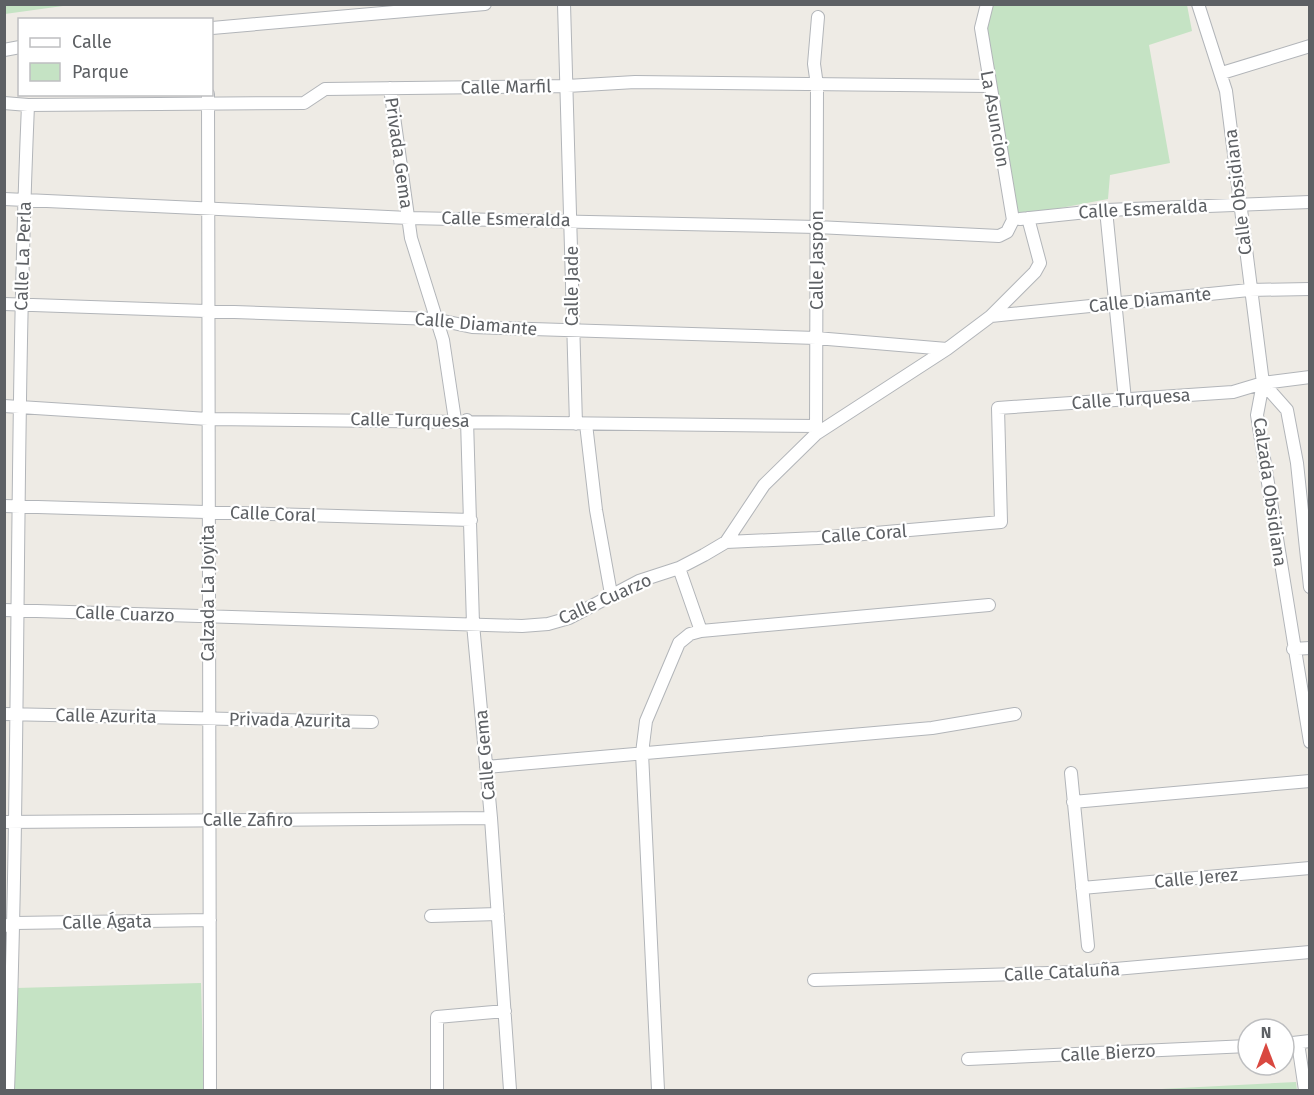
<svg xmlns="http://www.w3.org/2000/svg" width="1314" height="1095" viewBox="0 0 1314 1095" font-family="'Fira Sans',sans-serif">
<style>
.green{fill:#c5e3c4}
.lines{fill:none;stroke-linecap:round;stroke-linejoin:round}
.minor-casing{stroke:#b2b5b9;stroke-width:14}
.minor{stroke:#fff;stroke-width:12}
.labels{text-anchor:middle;stroke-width:4.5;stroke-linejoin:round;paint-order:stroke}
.street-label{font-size:18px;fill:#5d6064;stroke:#fff}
</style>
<rect width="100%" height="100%" fill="#eeebe5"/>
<path class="green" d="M5 4H70V5L5 14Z
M994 5H1187L1192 31 1149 45 1170 163 1110 175 1108 199 1018 216 986 22Z
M201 983 204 1090H13L16 988Z
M1296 1082 1297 1090H1142Z"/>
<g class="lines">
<g class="minor-casing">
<path id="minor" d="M564 4 576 424
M1198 4 1226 91 1263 383 1257 415 1310 742
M212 28 485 4
M4 50 20 47
M1222 73 1310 46
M390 88 411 238 443 340 455 420
M208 94 210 1090
M4 103 28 105 304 103 325 89 567 86 635 82 989 86
M4 199 409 218 817 227 999 236 1007 232 1013 220 981 28 987 4
M1106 210 1125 400
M1020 219 1106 210 1310 202
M4 304 434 319 472 327 816 338 947 349
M991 316 1249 290 1310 289
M1263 383 1287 410 1297 463 1310 587
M4 406 208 419 816 426
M467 420 473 624 491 818 510 1090
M586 424 596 510 611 594
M816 433 817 85 814 64 818 17
M4 506 471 520
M726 542 818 538 1001 522 998 408 1233 392 1263 383 1310 377
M679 568 701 631
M4 610 522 626 548 624 569 618 639 581 679 568 704 555 726 542 764 485 816 434 947 349 991 316 1035 272 1040 263 1028 218
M1293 649 1310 648
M4 714 372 722
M486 767 932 728 1015 714
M1071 773 1088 946
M1073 802 1310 781
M4 822 491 818
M1082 888 1310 868
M431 916 498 914
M4 926 15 923 210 920
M814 980 1081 972 1310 952
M1298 1043 1305 1090
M1284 1044 1310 1041
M968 1059 1248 1046
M8 1090C21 762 14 434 28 105
M437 1090V1017L505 1011
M658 1090 642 753 646 721 679 643 690 634 701 631 989 605"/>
</g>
<use href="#minor" class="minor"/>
</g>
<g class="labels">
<g class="street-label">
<text transform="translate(506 87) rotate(-1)" y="6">Calle Marfil</text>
<text transform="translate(995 119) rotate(80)" y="6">La Asuncion</text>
<text transform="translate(399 153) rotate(82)" y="6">Privada Gema</text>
<text transform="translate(1238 192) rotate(-97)" y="6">Calle Obsidiana</text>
<text transform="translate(1143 209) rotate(-3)" y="6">Calle Esmeralda</text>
<text transform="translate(506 219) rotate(1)" y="6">Calle Esmeralda</text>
<text transform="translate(23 256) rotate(-88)" y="6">Calle La Perla</text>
<text transform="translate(817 260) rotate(-90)" y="6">Calle Jaspón</text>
<text transform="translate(572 286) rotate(-90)" y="6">Calle Jade</text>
<text transform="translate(1150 300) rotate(-6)" y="6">Calle Diamante</text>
<text transform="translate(476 324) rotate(5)" y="6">Calle Diamante</text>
<text transform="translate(1131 399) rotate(-4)" y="6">Calle Turquesa</text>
<text transform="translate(410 420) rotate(1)" y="6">Calle Turquesa</text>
<text transform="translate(1270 492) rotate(82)" y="6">Calzada Obsidiana</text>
<text transform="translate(273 514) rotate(2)" y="6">Calle Coral</text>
<text transform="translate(864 534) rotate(-4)" y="6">Calle Coral</text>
<text transform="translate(208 593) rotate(-90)" y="6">Calzada La Joyita</text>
<text transform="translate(605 599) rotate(-24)" y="6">Calle Cuarzo</text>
<text transform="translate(125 614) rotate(2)" y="6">Calle Cuarzo</text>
<text transform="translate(106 716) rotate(1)" y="6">Calle Azurita</text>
<text transform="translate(290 720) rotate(1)" y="6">Privada Azurita</text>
<text transform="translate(485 755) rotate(-95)" y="6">Calle Gema</text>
<text x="248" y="826">Calle Zafiro</text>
<text transform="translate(1196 878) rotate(-5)" y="6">Calle Jerez</text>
<text transform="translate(107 922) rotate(-1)" y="6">Calle Ágata</text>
<text transform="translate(1062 972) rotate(-3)" y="6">Calle Cataluña</text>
<text transform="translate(1108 1053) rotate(-3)" y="6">Calle Bierzo</text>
</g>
</g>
<rect width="1314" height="1095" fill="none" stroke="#5d6064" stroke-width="12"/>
<rect x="18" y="18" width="195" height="78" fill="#ffffff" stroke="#bebfc1" stroke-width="1.5"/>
<rect x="30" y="38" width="30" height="9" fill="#ffffff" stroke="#bebfc1" stroke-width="1.5"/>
<text x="72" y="48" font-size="18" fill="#5d6064">Calle</text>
<rect x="30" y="63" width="30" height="18" fill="#c5e3c4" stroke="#bebfc1" stroke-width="1.5"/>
<text x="72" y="78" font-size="18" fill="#5d6064">Parque</text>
<g transform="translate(1266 1047)"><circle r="28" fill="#ffffff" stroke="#bebfc1" stroke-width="1.5"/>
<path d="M0-4.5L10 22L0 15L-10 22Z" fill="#d94840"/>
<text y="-9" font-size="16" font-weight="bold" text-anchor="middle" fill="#5d6064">N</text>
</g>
</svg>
